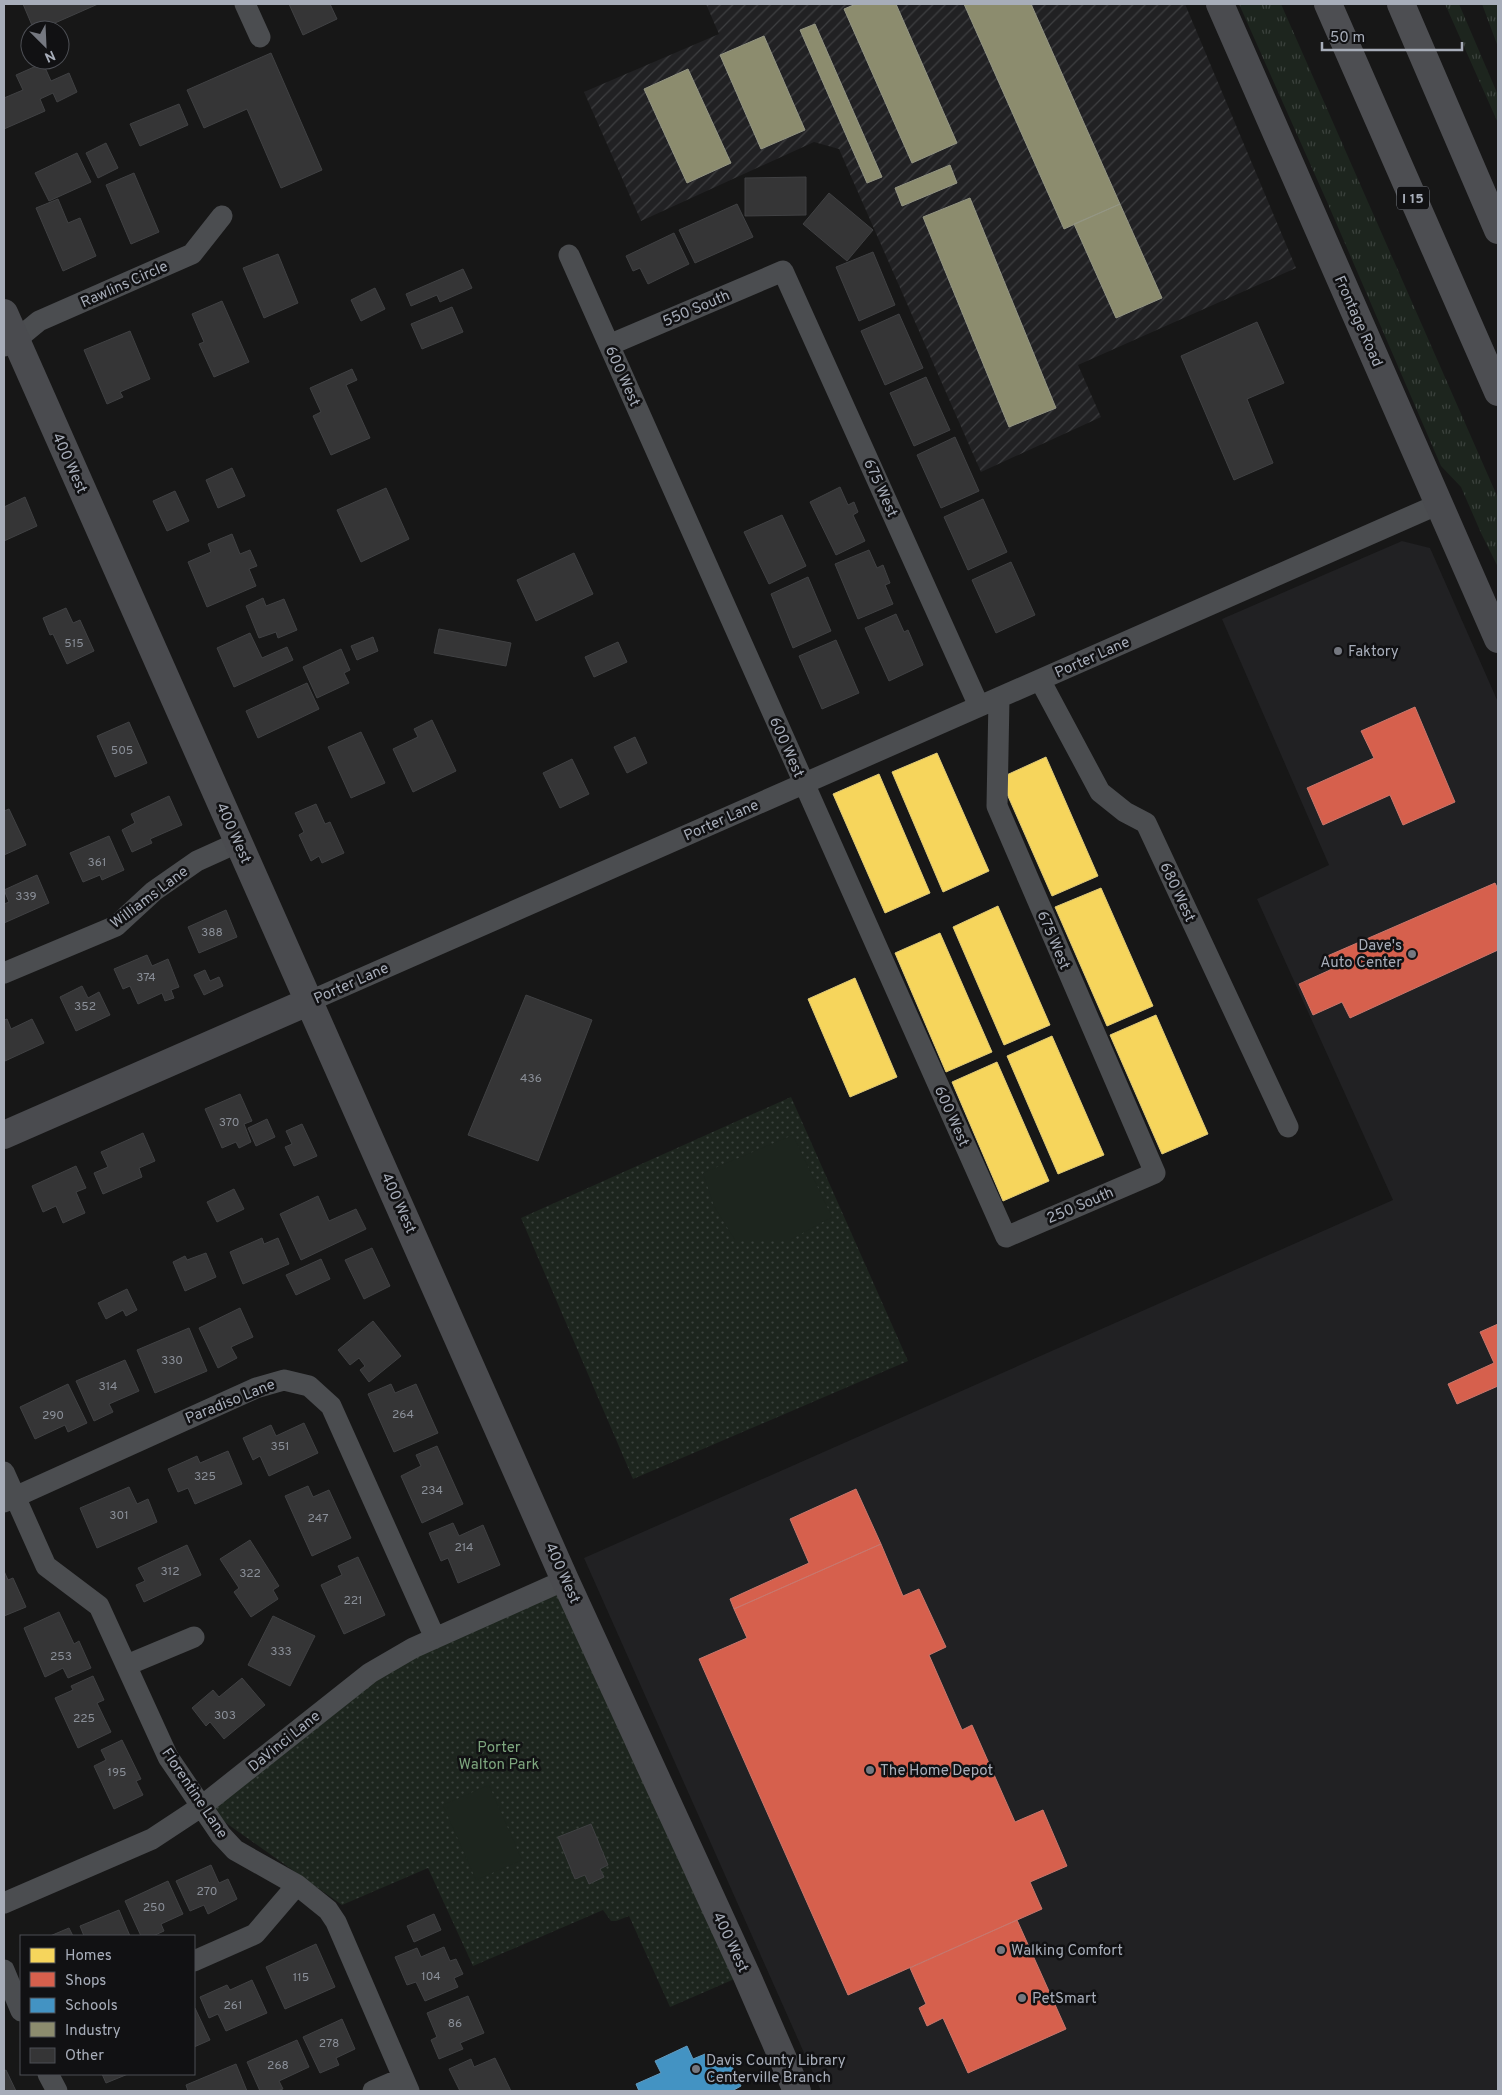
<svg xmlns="http://www.w3.org/2000/svg" width="1502" height="2095" viewBox="0 0 1502 2095" font-family="Overpass,sans-serif">
<style>
.built{fill:#212123}
.industrial{fill:url(#industrial-furrows)}
.grass{fill:url(#grass-tufts)}
.park{fill:url(#park-dots)}
.pitch{fill:#1d251e}
.homes{fill:#f6d55c;stroke:#dec978}
.shops{fill:#d6604d;stroke:#c8776d}
.schools{fill:#4393c3;stroke:#619bc0}
.industry{fill:#8c8c6e;stroke:#949684}
.building{fill:#353536;stroke:#404143}
.lines{fill:none;stroke-linecap:round;stroke-linejoin:round}
.street{stroke:#4b4d50;stroke-width:21}
.secondary{stroke:#4a4b4f;stroke-width:28}
.highway{stroke:#4d4e52;stroke-width:28}
.poi-dot{fill:#757880;stroke:#111113;stroke-width:2}
.labels{text-anchor:middle;stroke-width:5;stroke-linejoin:round;paint-order:stroke}
.number-label{font-size:12px;fill:#8a8f98}
.shield{fill:#111113;stroke:#7a7e87;stroke-width:1}
.shield-label{font-size:14px;font-weight:bold;fill:#a7adb9}
.street-label{font-size:15px;fill:#a7adb9;stroke:#111113}
.poi-label{font-size:15px;fill:#a7adb9;stroke:#111113;text-anchor:start}
.park-label{font-size:15px;fill:#7da67e;stroke:#111113}
</style>
<defs>
<pattern id="industrial-furrows" width="10" height="10" patternUnits="userSpaceOnUse" patternTransform="scale(1.25)"><rect width="10" height="10" fill="#212123"/><path d="M-1 1l2-2M0 10L10 0M9 11l2-2" fill="none" stroke="#3e3f41"/></pattern>
<pattern id="grass-tufts" width="24" height="20" patternUnits="userSpaceOnUse" patternTransform="scale(1.25)"><rect width="24" height="20" fill="#1d251e"/><path d="M3 7l-1-3M5 7V3M7 7l1-3M15 17l-1-3M17 17v-4M19 17l1-3" fill="none" stroke="#3b423d"/></pattern>
<pattern id="park-dots" width="8" height="8" patternUnits="userSpaceOnUse" patternTransform="scale(1.25)"><rect width="8" height="8" fill="#1d251e"/><path d="M2 2h.1M6 6h.1" fill="none" stroke="#3b423d" stroke-width="1.8" stroke-linecap="round"/></pattern>
</defs>
<rect width="100%" height="100%" fill="#171717"/>
<path class="built" d="M1402 541 1430 548 1498 702V2091H821L584 1558 1393 1200 1257 899 1329 865 1222 619Z"/>
<path class="industrial" d="M706 4H1185L1296 268 1078 365 1101 417 981 472 839 149 814 142 641 221 584 92 719 34Z"/>
<path class="grass" d="M1239 4H1281L1498 498V567L1481 533 1461 487 1441 466 1328 204Z
M1445 4H1459L1498 95V123Z
M1482 4H1498V47Z"/>
<path class="park" d="M791 1097 908 1361 633 1479 521 1218Z
M565 1580 746 1974 670 2007 629 1916 616 1921H611L603 1910 473 1966 428 1868 342 1905 202 1806 351 1687Z"/>
<path class="pitch" d="M793 1135 832 1217 790 1240H735L714 1206 703 1173Z
M489 1785 522 1860 476 1880 443 1805Z"/>
<path class="homes" d="M937 753 989 871 943 892 892 772Z
M1046 757 1098 876 1052 896 1000 778Z
M879 774 930 893 885 913 833 794Z
M1101 888 1153 1006 1107 1026 1055 907Z
M998 906 1050 1025 1004 1045 953 927Z
M940 933 992 1052 946 1072 895 953Z
M855 978 897 1077 850 1097 808 999Z
M1156 1015 1208 1134 1162 1154 1110 1035Z
M1052 1036 1104 1155 1058 1174 1007 1056Z
M997 1062 1049 1181 1003 1201 952 1082Z"/>
<path class="shops" d="M1415 707 1455 802 1403 825 1390 795 1323 825 1307 788 1374 758 1361 731Z
M1495 883 1498 889V950L1350 1018 1342 1002 1313 1015 1299 984 1330 970 1325 957Z
M1498 1324V1386L1457 1404 1448 1384 1494 1363 1480 1332Z
M856 1489 881 1544 734 1609 730 1599 809 1563 790 1519Z
M881 1544 903 1596 919 1589 946 1647 929 1655 962 1730 972 1725 1015 1822 1043 1810 1067 1866 1030 1882 1042 1909 848 1995 699 1659 747 1638 734 1609Z
M1017 1920 1066 2029 968 2073 943 2018 927 2026 919 2008 926 2004 910 1968Z"/>
<path class="schools" d="M687 2046 693 2059 710 2052 717 2066 729 2060 741 2086 732 2091H639L636 2084 661 2073 655 2061Z"/>
<path class="industry" d="M856 4H896L957 143 912 163 844 9Z
M964 4H1031L1120 204 1064 229Z
M815 24 882 177 867 183 800 30Z
M764 36 805 130 761 149 720 55Z
M688 69 731 163 687 183 644 89Z
M950 165 957 183 902 206 895 188Z
M970 198 1056 408 1009 427 923 217Z
M1120 204 1162 298 1116 318 1074 224Z"/>
<path class="building" d="M23 4H98L39 30H34Z
M289 4H330L337 19 303 35Z
M271 53 322 170 281 188 247 109 204 128 187 90Z
M43 63 51 81 69 73 77 92 57 102 53 93 40 99 45 111 4 129V98L23 90 16 75Z
M179 104 188 125 140 146 130 124Z
M106 143 118 168 98 178 86 153Z
M77 153 91 182 49 201 35 173Z
M134 173 159 232 131 244 106 185Z
M806 177V215L745 216V178Z
M829 193 873 230 847 261 803 224Z
M58 199 68 223 80 218 96 256 63 271 36 208Z
M737 204 753 237 695 263 679 230Z
M674 233 689 264 648 284 640 268 633 271 626 256Z
M873 252 895 305 859 321 836 267Z
M278 254 298 303 264 318 243 268Z
M463 269 472 288 440 302 437 295 411 306 406 294Z
M375 288 385 309 361 321 351 300Z
M222 301 249 362 214 377 199 344 204 342 192 314Z
M452 307 463 332 422 349 411 324Z
M899 314 923 368 885 385 861 331Z
M1257 322 1284 383 1247 399 1273 463 1234 480 1181 356Z
M130 331 150 379 120 392 123 397 107 404 84 350Z
M352 369 357 380 346 385 370 438 331 455 313 416 321 412 310 388Z
M926 377 950 430 914 446 890 393Z
M955 437 979 491 941 508 917 455Z
M232 468 245 496 218 508 206 480Z
M840 487 848 505 854 502 858 512 853 515 865 541 836 555 810 502Z
M386 488 409 539 361 562 337 510Z
M175 491 189 521 167 531 153 501Z
M25 497 37 526 4 541V507Z
M983 499 1007 552 968 570 944 517Z
M782 515 806 566 769 584 744 532Z
M232 534 240 554 250 550 257 566 249 569 256 586 207 607 188 562 211 552 208 544Z
M869 550 877 568 883 565 890 583 885 585 893 604 858 619 835 564Z
M574 553 593 594 536 621 517 580Z
M1011 562 1035 615 996 633 972 580Z
M808 577 831 631 793 648 771 594Z
M263 598 266 606 284 599 297 630 278 638 276 632 259 638 246 606Z
M66 608 73 623 80 620 94 651 67 664 53 634 50 635 43 618Z
M896 614 904 632 908 630 923 665 889 681 865 628Z
M439 629 511 643 506 666 434 653Z
M250 633 262 658 287 647 293 660 234 687 217 648Z
M373 637 378 651 357 660 351 646Z
M836 640 859 693 822 709 799 656Z
M618 642 627 662 594 677 585 657Z
M341 649 350 670 344 673 349 683 317 698 303 667Z
M307 683 319 709 258 738 246 711Z
M432 720 456 771 413 792 393 749 418 737 414 729Z
M129 722 147 763 115 777 97 736Z
M361 732 385 783 351 798 328 747Z
M635 737 647 763 627 773 614 747Z
M572 759 589 794 560 808 543 773Z
M169 796 182 825 150 839 152 843 132 852 122 830 135 823 131 814Z
M316 804 325 824 330 822 344 853 322 863 319 856 311 861 299 835 304 832 295 813Z
M9 809 26 845 4 855V811Z
M109 836 124 870 102 880 100 875 83 882 70 853Z
M37 875 49 903 4 923V904L9 902 4 890Z
M226 910 237 937 199 953 188 927Z
M147 955 152 966 168 959 179 987 171 990 174 998 165 1001 162 993 138 1004 130 986 123 989 114 969Z
M205 970 210 981 219 977 223 986 204 995 194 975Z
M82 986 88 998 99 992 110 1015 76 1031 60 997Z
M526 995 592 1020 538 1161 468 1135Z
M7 1019 11 1029 32 1019 44 1043 5 1061 4 1020Z
M240 1094 252 1121 244 1124 251 1142 239 1148 236 1142 222 1148 205 1109Z
M267 1119 275 1137 256 1146 248 1128Z
M302 1124 317 1156 294 1166 285 1147 292 1144 286 1131Z
M143 1133 155 1161 139 1168 142 1177 103 1194 94 1173 108 1167 101 1152Z
M76 1166 86 1188 76 1192 85 1213 63 1223 56 1206 43 1212 32 1186Z
M234 1189 244 1209 217 1222 207 1202Z
M318 1196 329 1221 356 1209 366 1229 301 1260 280 1214Z
M262 1238 264 1244 278 1238 289 1264 243 1284 230 1252Z
M372 1248 390 1286 364 1299 345 1260Z
M206 1253 216 1277 185 1291 173 1262 185 1256 187 1260Z
M321 1259 330 1279 296 1295 286 1275Z
M127 1289 137 1310 126 1316 123 1310 106 1319 98 1303Z
M240 1308 253 1337 231 1347 237 1358 218 1368 199 1328Z
M373 1321 401 1356 369 1382 360 1370 365 1366 359 1358 350 1365 338 1350Z
M189 1328 207 1371 155 1393 137 1350Z
M125 1360 139 1391 109 1404 113 1412 94 1421 76 1381Z
M68 1384 87 1423 68 1432 65 1425 35 1439 20 1407Z
M391 1384 395 1393 416 1384 438 1433 394 1452 368 1394Z
M304 1423 318 1453 269 1476 260 1456 253 1460 243 1438 271 1425 276 1436Z
M437 1446 463 1504 422 1523 401 1476 421 1466 416 1455Z
M228 1451 242 1484 195 1504 188 1488 178 1492 168 1469 197 1456 200 1463Z
M308 1486 313 1497 329 1490 351 1538 312 1556 285 1496Z
M129 1487 137 1504 148 1499 157 1522 97 1548 80 1508Z
M453 1523 459 1536 483 1525 500 1565 458 1583 448 1558 441 1561 429 1533Z
M250 1540 279 1586 273 1590 278 1599 251 1617 234 1592 239 1588 220 1559Z
M187 1545 201 1575 144 1602 136 1585 145 1581 138 1568Z
M358 1557 385 1615 344 1634 321 1585 342 1575 338 1566Z
M4 1571 8 1580 13 1578 26 1607 4 1616Z
M59 1612 74 1644 79 1641 91 1668 68 1678 63 1668 45 1677 24 1628Z
M273 1616 315 1636 290 1686 248 1665Z
M93 1676 104 1700 97 1703 111 1732 78 1748 55 1698 73 1690 71 1686Z
M242 1678 265 1705 224 1739 210 1722 206 1726 192 1708 213 1690 219 1697Z
M122 1740 141 1779 136 1781 143 1795 114 1809 94 1766 106 1760 101 1750Z
M591 1824 608 1865 600 1869 604 1877 589 1884 585 1875 575 1879 558 1837Z
M211 1865 219 1883 228 1879 237 1899 208 1914 204 1905 190 1911 176 1881Z
M168 1881 183 1914 161 1924 164 1931 153 1936H141L125 1901Z
M119 1910 130 1936H84L80 1926Z
M434 1914 441 1930 414 1942 407 1926Z
M69 1928 73 1936H50Z
M316 1944 335 1987 285 2009 266 1967Z
M444 1947 450 1961 456 1959 463 1974 454 1978 458 1987 425 2001 416 1982 407 1985 395 1957 417 1948 421 1957Z
M252 1980 267 2013 226 2031 218 2014 209 2018 200 1997 227 1985 230 1990Z
M468 1996 484 2033 460 2043 463 2049 439 2059 431 2040 437 2037 427 2013Z
M194 2008H195L210 2040 194 2047Z
M342 2019 355 2049 336 2058 339 2065 320 2073 303 2037Z
M297 2040 309 2067 279 2081 283 2089 277 2091H260L247 2062Z
M495 2058 511 2091H460L449 2069 471 2059 474 2067Z
M236 2064 247 2091H188L186 2085Z
M6 2070 16 2091H4V2071Z
M102 2074H128L106 2083Z"/>
<g class="lines">
<path class="street" d="M245 4 260 37
M569 255 1006 1237 1155 1173 997 806 999 698
M609 345 783 271 979 706
M4 346 16 340 39 321 192 254 222 216
M1040 680 1100 792 1125 812 1146 823 1288 1127
M4 973 116 926 154 891 197 861 239 842
M310 1001 1439 504
M4 1472 46 1566 99 1606 168 1757 221 1835 235 1850 297 1885 328 1910 336 1922 409 2091
M4 1502 256 1388 284 1380 309 1386 331 1406 435 1638
M127 1665 194 1637
M4 1903 152 1839 202 1806 370 1673 413 1648 565 1580
M194 1961 255 1934 297 1885
M4 1970 21 2011
M48 2074 57 2091
M373 2091 403 2078"/>
<path class="secondary" d="M1220 4 1498 639
M4 313 565 1580 746 1974 797 2091
M4 1135 310 1001"/>
<path class="highway" d="M1328 4 1498 392
M1401 4 1498 230"/>
</g>
<g class="poi-dot">
<circle cx="1338" cy="651" r="5"/>
<circle cx="1412" cy="954" r="5"/>
<circle cx="870" cy="1770" r="5"/>
<circle cx="1001" cy="1950" r="5"/>
<circle cx="1022" cy="1998" r="5"/>
<circle cx="696" cy="2069" r="5"/>
</g>
<g class="labels">
<g class="number-label">
<text x="74" y="647">515</text>
<text x="122" y="754">505</text>
<text x="97" y="866">361</text>
<text x="26" y="900">339</text>
<text x="212" y="936">388</text>
<text x="146" y="981">374</text>
<text x="85" y="1010">352</text>
<text x="531" y="1082">436</text>
<text x="229" y="1126">370</text>
<text x="172" y="1364">330</text>
<text x="108" y="1390">314</text>
<text x="403" y="1418">264</text>
<text x="53" y="1419">290</text>
<text x="280" y="1450">351</text>
<text x="205" y="1480">325</text>
<text x="432" y="1494">234</text>
<text x="119" y="1519">301</text>
<text x="318" y="1522">247</text>
<text x="464" y="1551">214</text>
<text x="170" y="1575">312</text>
<text x="250" y="1577">322</text>
<text x="353" y="1604">221</text>
<text x="281" y="1655">333</text>
<text x="61" y="1660">253</text>
<text x="225" y="1719">303</text>
<text x="84" y="1722">225</text>
<text x="117" y="1776">195</text>
<text x="207" y="1895">270</text>
<text x="154" y="1911">250</text>
<text x="431" y="1980">104</text>
<text x="301" y="1981">115</text>
<text x="233" y="2009">261</text>
<text x="455" y="2027">86</text>
<text x="329" y="2047">278</text>
<text x="278" y="2069">268</text>
</g>
<rect class="shield" x="1397" y="186.5" width="32" height="23" rx="4"/>
<g class="shield-label">
<text x="1413" y="203">I 15</text>
</g>
<g class="street-label">
<text transform="translate(124 284) rotate(-24)" y="5">Rawlins Circle</text>
<text transform="translate(696 308) rotate(-23)" y="5">550 South</text>
<text transform="translate(1359 321) rotate(66)" y="5">Frontage Road</text>
<text transform="translate(623 376) rotate(66)" y="5">600 West</text>
<text transform="translate(70 463) rotate(66)" y="5">400 West</text>
<text transform="translate(881 488) rotate(66)" y="5">675 West</text>
<text transform="translate(1092 657) rotate(-24)" y="5">Porter Lane</text>
<text transform="translate(787 747) rotate(66)" y="5">600 West</text>
<text transform="translate(721 820) rotate(-24)" y="5">Porter Lane</text>
<text transform="translate(234 833) rotate(66)" y="5">400 West</text>
<text transform="translate(1178 892) rotate(65)" y="5">680 West</text>
<text transform="translate(149 897) rotate(-37)" y="5">Williams Lane</text>
<text transform="translate(1054 940) rotate(67)" y="5">675 West</text>
<text transform="translate(351 983) rotate(-24)" y="5">Porter Lane</text>
<text transform="translate(952 1116) rotate(66)" y="5">600 West</text>
<text transform="translate(399 1203) rotate(66)" y="5">400 West</text>
<text transform="translate(1080 1205) rotate(-23)" y="5">250 South</text>
<text transform="translate(230 1401) rotate(-22)" y="5">Paradiso Lane</text>
<text transform="translate(563 1573) rotate(66)" y="5">400 West</text>
<text transform="translate(284 1741) rotate(-39)" y="5">DaVinci Lane</text>
<text transform="translate(195 1793) rotate(56)" y="5">Florentine Lane</text>
<text transform="translate(731 1942) rotate(65)" y="5">400 West</text>
</g>
<g class="poi-label">
<text x="1348" y="656">Faktory</text>
<text x="1402" y="950" text-anchor="end">Dave's<tspan x="1402" dy="17">Auto Center</tspan></text>
<text x="880" y="1775">The Home Depot</text>
<text x="1011" y="1955">Walking Comfort</text>
<text x="1032" y="2003">PetSmart</text>
<text x="706" y="2065">Davis County Library<tspan x="706" dy="17">Centerville Branch</tspan></text>
</g>
<g class="park-label">
<text x="499" y="1752">Porter<tspan x="499" dy="17">Walton Park</tspan></text>
</g>
</g>
<rect width="1502" height="2095" fill="none" stroke="#a7adb9" stroke-width="10"/>
<rect x="20" y="1935" width="175" height="140" fill="#111113" stroke="#4d4f55"/>
<rect x="30" y="1948" width="25" height="15" fill="#f6d55c" stroke="#4d4f55"/>
<text x="65" y="1960" font-size="15" fill="#a7adb9">Homes</text>
<rect x="30" y="1972" width="25" height="15" fill="#d6604d" stroke="#4d4f55"/>
<text x="65" y="1985" font-size="15" fill="#a7adb9">Shops</text>
<rect x="30" y="1998" width="25" height="15" fill="#4393c3" stroke="#4d4f55"/>
<text x="65" y="2010" font-size="15" fill="#a7adb9">Schools</text>
<rect x="30" y="2022" width="25" height="15" fill="#8c8c6e" stroke="#4d4f55"/>
<text x="65" y="2035" font-size="15" fill="#a7adb9">Industry</text>
<rect x="30" y="2048" width="25" height="15" fill="#353536" stroke="#4d4f55"/>
<text x="65" y="2060" font-size="15" fill="#a7adb9">Other</text>
<g transform="translate(45 45) rotate(156)"><circle r="24" fill="#111113" stroke="#4d4f55"/>
<path d="M0-4L9 19L0 12L-9 19Z" fill="#757880"/>
<text y="-8" font-size="14" font-weight="bold" text-anchor="middle" fill="#a7adb9">N</text>
</g>
<path d="M1322 42v8h140v-8" fill="none" stroke="#a7adb9" stroke-width="2.5"/>
<text x="1330" y="42" font-size="15" fill="#a7adb9" stroke="#111113" stroke-width="4" paint-order="stroke">50 m</text>
</svg>
